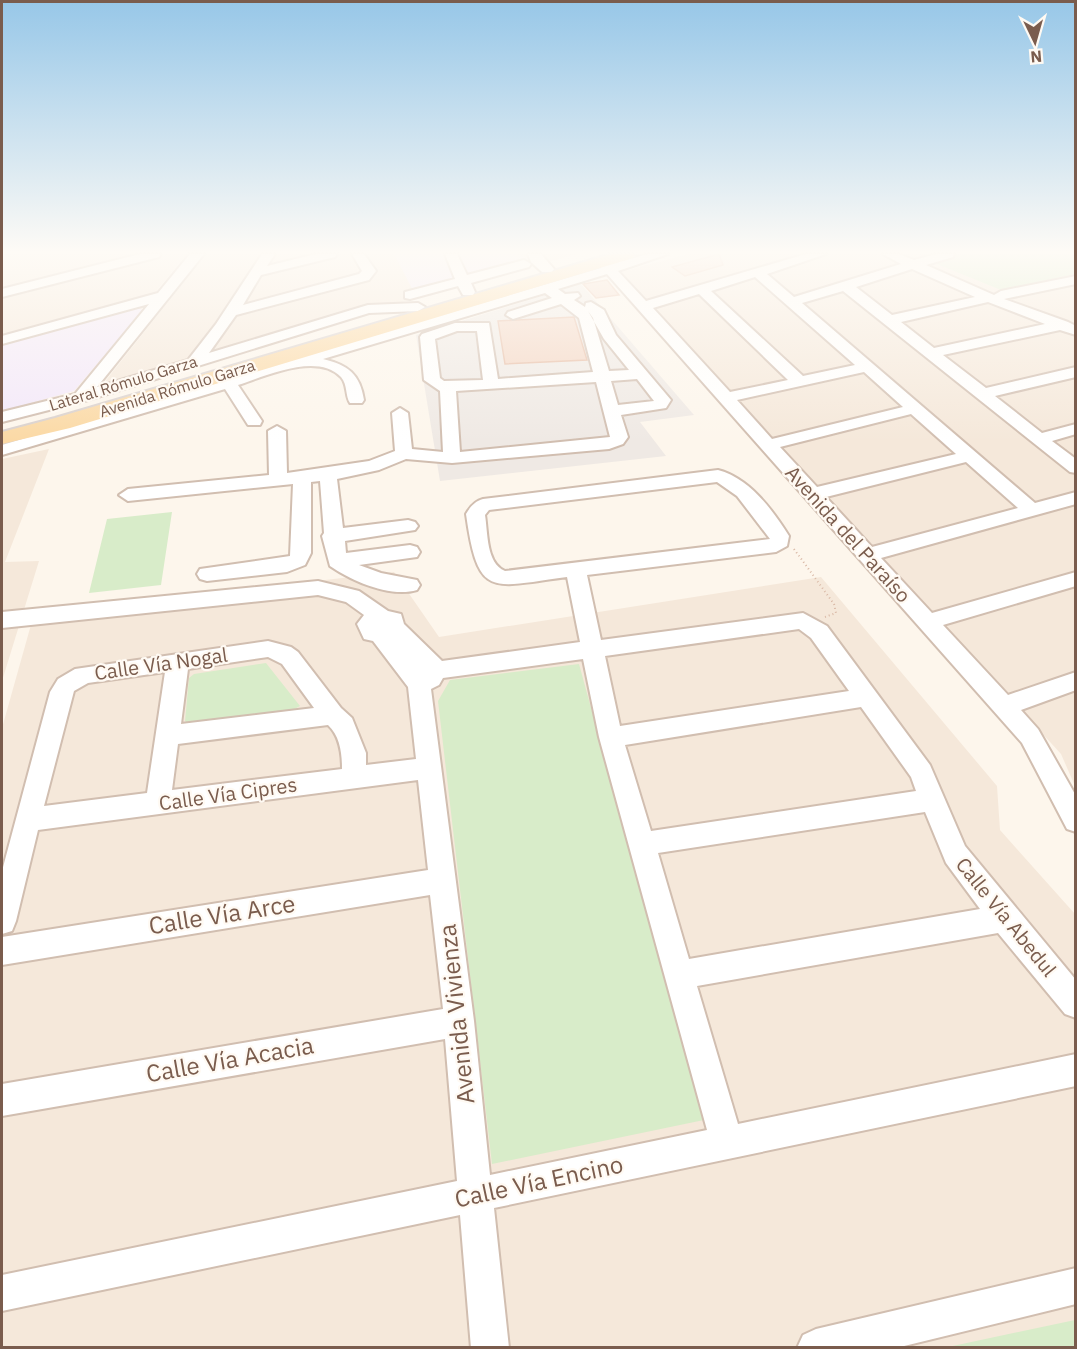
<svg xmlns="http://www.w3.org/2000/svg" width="1077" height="1349" viewBox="0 0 1077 1349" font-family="'IBM Plex Sans',sans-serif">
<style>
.residential{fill:#f5e8da}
.industrial{fill:#efe9e4}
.education{fill:#f3e8fa}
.green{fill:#d8ecc9}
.building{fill:#f3d5c3;stroke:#e6bba3;stroke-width:1.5}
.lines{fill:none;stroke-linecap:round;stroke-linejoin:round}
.minor-casing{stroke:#d1beb0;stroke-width:4}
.major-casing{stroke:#dad1cd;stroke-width:4}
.path{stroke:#d9b8a5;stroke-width:2;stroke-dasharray:1 3;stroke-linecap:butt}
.minor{fill:#fff;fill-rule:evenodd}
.major{fill:#fbd9a5;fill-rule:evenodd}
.labels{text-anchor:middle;stroke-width:4.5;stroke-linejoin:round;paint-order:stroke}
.far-street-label{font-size:16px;fill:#7a5c4d;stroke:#fffaf3}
.street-label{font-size:20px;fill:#7a5c4d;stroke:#fffaf3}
.near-street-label{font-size:24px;fill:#7a5c4d;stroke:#fffaf3}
</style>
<rect width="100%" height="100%" fill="#fdf6ec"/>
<path class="residential" d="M2 254H187L74 391 2 411Z
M206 254H577L103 384Z
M688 254H1075V786L1061 754 621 272Z
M49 449 5 562 39 561 2 681V459Z
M394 572 439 637 821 577 997 786 1000 830 1075 914V1347L2 1348V728L34 614Z"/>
<path class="industrial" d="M581 284 694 415 640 422 666 456 440 481 416 335Z"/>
<path class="education" d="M394 254H516L537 262 416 296Z
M133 307 143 310 74 391 2 411V344Z"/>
<path class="green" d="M958 254H1075V274L1001 290 932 262Z
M172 512 161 585 89 593 107 519Z
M266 663 300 706 289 712 189 725 185 721 189 678 194 674Z
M579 664 704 1120 492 1164 438 701 450 680Z
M1075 1320V1347H948Z"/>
<path class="building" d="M719 254 723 265 685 276 672 267Z
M607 280 619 295 596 298 583 284Z
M574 317 587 360 505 364 498 321Z"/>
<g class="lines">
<g class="minor-casing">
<path id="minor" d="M140 254H161L159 257 2 297V289Z
M190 254H204L97 387 188 360 216 324 262 254H275L267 266 316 254H337L335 257 261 275 243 305 359 274 362 271 352 254H364L376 271 369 280 236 315 209 353 368 305 418 303 425 307 418 311 369 313 88 400 2 422V412L75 394 149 304 2 344V336L158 293Z
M445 254H457L467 275 524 260 531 264 529 267 471 283 475 292 473 295H463L458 286 410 299 405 298V292L455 279Z
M528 254H541L554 269 552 272H542L531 262Z
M648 254H668L618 271 646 301 806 254H826L767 274 794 297 901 264 883 254H899L914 260 936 254H954L953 257 926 265 994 295 1001 291 1076 276V284L1004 299 1068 322 1076 326V335L1060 330 943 355 986 388 1076 367V377L995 396 1042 433 1076 424V434L1052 441 1076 459V473L1070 472 843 291 802 303 1035 503 1076 492V504L881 558 932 613 1076 572V586L943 625 1008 695 1076 672V690L1021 710 1038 729 1076 796V832L1067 829 1022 743 607 274 558 289 565 294 578 293 580 296 574 300 585 307 586 303 591 302 604 310 616 335 671 400 666 408 621 415 628 437 623 444 609 449 452 463 406 459 379 470 337 479 343 528 408 520 415 522 418 526 415 530 345 541 346 553 410 545 417 547 420 552 417 557 359 565 381 573 417 580 420 585 417 590C390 598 352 581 330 566L322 536 324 533 320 481 311 482V553L305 565 287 572 207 581 200 579 197 574 200 569 290 556 293 484 128 501 119 495 128 489 269 475 268 431 277 426 286 431 287 473 369 461 395 451 392 413 400 408 408 413 412 449 443 452 440 391 424 380 420 337 422 334 455 323H489L498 379 593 372 579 318 561 304 513 319 506 315 508 312 552 298 545 293 323 359C348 365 360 374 364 400L362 403H350C345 396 348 385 341 377 317 352 266 376 238 385L262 421 260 425H248L225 389 2 455V445L601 268 595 261 597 258H607L612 264ZM912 269 975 297 892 315 856 287ZM755 277 855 365 803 376 711 291ZM699 294 788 380 730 392 653 308ZM988 302 1045 324 934 348 901 322ZM588 311 604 339 629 370 609 371 593 318ZM457 331H477L483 380 444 381 440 378 435 339ZM864 372 903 407 772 439 737 400ZM637 379 654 401 618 405 611 381ZM596 382 610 437 460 452 456 391ZM911 414 956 454 817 487 780 447ZM966 462 1018 508 872 547 826 497Z
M718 470C749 478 772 509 789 536L787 546 776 552 587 575 601 640 803 613 827 626 930 765 965 846 1076 980V1018L1065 1014 998 933 697 986 738 1124 1076 1054V1086L494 1208 509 1348H471L460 1215 2 1311V1275L457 1181 445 1039 2 1116V1084L443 1009 430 895 2 965V937L428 870 418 780 38 830 16 921 12 931 2 934V871L50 692 58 679 75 669 268 641 291 647 298 652 341 708 352 718 366 753V765L416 759 408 687 373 641 364 639 357 624 364 615 346 602 318 595 2 628V612L318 581 359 591 388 611 401 614 404 624 442 661 580 642 567 577C491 587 478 600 466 514 470 507 475 501 483 499ZM717 482 737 496 770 539 505 571C486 563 488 533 485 515L489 510ZM799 629 811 638 849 691 620 726 605 656ZM268 657 282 664 314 708 181 724 188 669ZM583 659 599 737 707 1130 490 1175 474 1021 431 689 439 685 443 678ZM165 672 147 793 44 806 74 691 88 683ZM861 707 911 777 916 791 651 831 625 745ZM328 725C340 736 342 753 342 769L172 790 178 744ZM925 812 946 863 980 909 689 959 658 853Z
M1076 1268V1304L896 1348H797L803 1335 816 1329Z"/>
</g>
<g class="major-casing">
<path id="major" d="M611 254H635L633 258 70 428 2 444V432L55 418Z"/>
</g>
<path class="path" d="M794 549 834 604 836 613 825 617"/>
<use href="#minor" class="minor"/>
<use href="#major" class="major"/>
</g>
<linearGradient id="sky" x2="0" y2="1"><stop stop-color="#97c7e8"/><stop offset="0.57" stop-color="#fefbf6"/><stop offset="1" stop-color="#fefbf6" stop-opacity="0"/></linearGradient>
<rect width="1077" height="442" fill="url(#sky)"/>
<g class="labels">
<g class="far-street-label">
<text transform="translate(123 383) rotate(-17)" y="6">Lateral Rómulo Garza</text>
<text transform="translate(177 388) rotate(-17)" y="6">Avenida Rómulo Garza</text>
</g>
<g class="street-label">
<text transform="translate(848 534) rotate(48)" y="7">Avenida del Paraíso</text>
<text transform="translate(161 664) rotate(-8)" y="7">Calle Vía Nogal</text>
<text transform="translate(228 794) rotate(-8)" y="7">Calle Vía Cipres</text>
<text transform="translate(1006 917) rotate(51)" y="7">Calle Vía Abedul</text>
</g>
<g class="near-street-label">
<text transform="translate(222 915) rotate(-9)" y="8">Calle Vía Arce</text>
<text transform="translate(457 1014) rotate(-96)" y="8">Avenida Vivienza</text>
<text transform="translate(230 1060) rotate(-10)" y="8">Calle Vía Acacia</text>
<text transform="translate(539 1182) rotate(-12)" y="8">Calle Vía Encino</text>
</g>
</g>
<rect width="1077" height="1349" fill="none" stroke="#7a5c4d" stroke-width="6"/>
<g transform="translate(1035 42) rotate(175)" stroke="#fffaf3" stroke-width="4.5" paint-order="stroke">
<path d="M0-4.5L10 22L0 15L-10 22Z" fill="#7a5c4d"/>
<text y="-9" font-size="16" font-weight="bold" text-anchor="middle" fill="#7a5c4d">N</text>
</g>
</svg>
